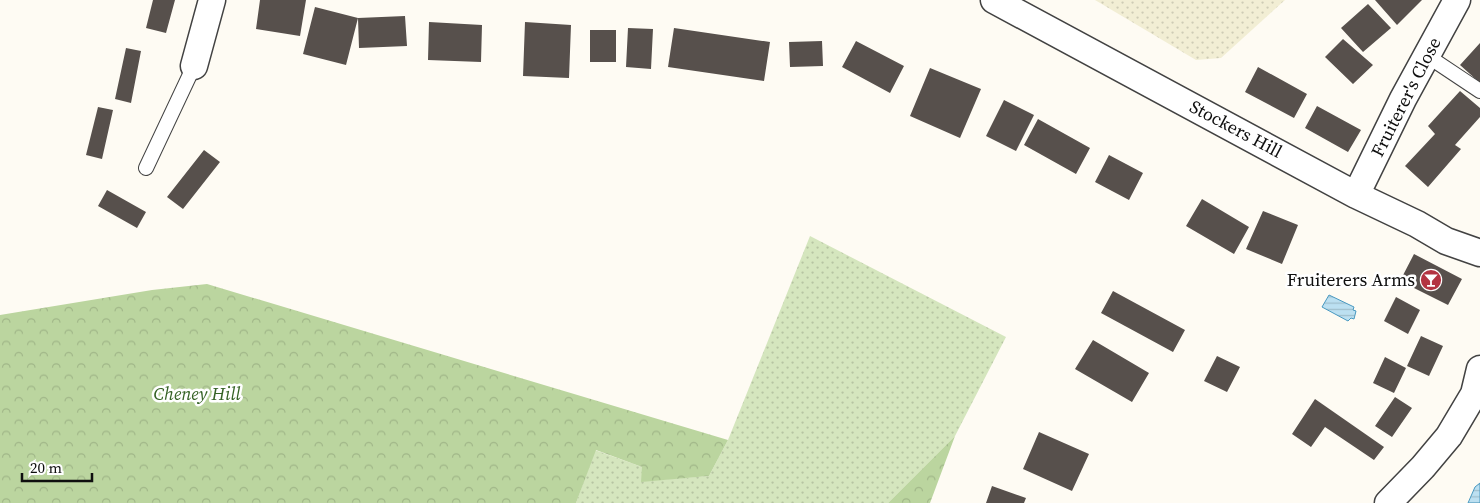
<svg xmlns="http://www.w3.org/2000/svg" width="1480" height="503" viewBox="0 0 1480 503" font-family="'Source Serif 4',serif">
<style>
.farmland{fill:url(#farmland-dots)}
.grass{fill:url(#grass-dots)}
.forest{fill:url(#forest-crowns)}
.water{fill:url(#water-rules);stroke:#4999c1}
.building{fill:#57504c}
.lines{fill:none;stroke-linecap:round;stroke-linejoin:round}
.service-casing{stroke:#424242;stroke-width:16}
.minor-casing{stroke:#424242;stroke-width:29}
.service{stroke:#fff;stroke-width:14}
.minor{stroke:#fff;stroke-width:26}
.labels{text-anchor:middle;stroke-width:5;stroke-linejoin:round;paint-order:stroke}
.street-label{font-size:18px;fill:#0f0f0f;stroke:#fff}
.poi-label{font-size:18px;fill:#0f0f0f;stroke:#fff;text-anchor:end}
.park-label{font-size:18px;font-style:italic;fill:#356225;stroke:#fff}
</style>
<defs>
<pattern id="farmland-dots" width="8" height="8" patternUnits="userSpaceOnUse" patternTransform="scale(1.25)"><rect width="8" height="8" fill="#f2eed4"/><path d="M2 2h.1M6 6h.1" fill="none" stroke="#cecbb5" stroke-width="1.8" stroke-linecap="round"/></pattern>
<pattern id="grass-dots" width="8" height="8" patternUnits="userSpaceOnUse" patternTransform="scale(1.25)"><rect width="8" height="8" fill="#d5e6be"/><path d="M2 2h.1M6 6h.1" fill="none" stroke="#b6c4a2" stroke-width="1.8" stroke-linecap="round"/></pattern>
<pattern id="forest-crowns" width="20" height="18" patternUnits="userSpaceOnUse" patternTransform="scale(1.25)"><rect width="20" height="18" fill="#bbd59f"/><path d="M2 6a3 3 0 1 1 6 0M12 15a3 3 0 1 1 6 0" fill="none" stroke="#a0b688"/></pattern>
<pattern id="water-rules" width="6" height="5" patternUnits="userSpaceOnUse" patternTransform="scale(1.25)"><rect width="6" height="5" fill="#bce0f1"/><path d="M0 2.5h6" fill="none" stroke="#a0bfcd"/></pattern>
</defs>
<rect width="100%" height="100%" fill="#fefbf3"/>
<path class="farmland" d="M1095 0H1285L1221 58 1196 60Z"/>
<path class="grass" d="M810 236 1006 337 955 436 888 503H576L595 450 642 467V481L709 476 728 440Z"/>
<path class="forest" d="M207 284 728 440 709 476 641 482 642 467 596 450 576 503H0V315L152 290Z
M955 436 930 503H888Z"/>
<path class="water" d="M1329 295 1354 307 1353 310 1356 311 1354 319 1351 318 1348 321 1322 307Z
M1480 483V503H1468L1475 487Z"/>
<path class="building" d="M153 0H175L166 33 146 28Z
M260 0H306L300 36 256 29Z
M1375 0H1422L1397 25Z
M1368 4 1391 28 1363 52 1341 28Z
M315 7 358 18 346 65 303 54Z
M405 16 407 46 359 48 358 18Z
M429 22 482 25 481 62 428 60Z
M525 22 571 25 569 78 523 76Z
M628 28 653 29 651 69 626 67Z
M674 28 770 42 764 81 668 67Z
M590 30H616V62H590Z
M1343 39 1373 65 1353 84 1325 57Z
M822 41 823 66 790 67 789 42Z
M856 41 904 66 890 93 842 67Z
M1480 43V83L1460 65Z
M126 48 141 51 131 103 115 99Z
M1258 67 1307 94 1294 118 1245 92Z
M930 68 981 89 960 138 910 116Z
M1460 91 1480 108V117L1455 145 1461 149 1428 187 1405 166 1435 134 1428 126Z
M1004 100 1034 115 1016 151 986 136Z
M1317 106 1361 130 1348 152 1305 128Z
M98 107 113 110 102 159 86 155Z
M1038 119 1090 148 1076 174 1024 145Z
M204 150 220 162 183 209 167 197Z
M1109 155 1143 173 1129 200 1095 182Z
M107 190 146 212 137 228 98 206Z
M1202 199 1249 227 1234 254 1186 226Z
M1263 211 1298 225 1282 264 1246 249Z
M1414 254 1462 279 1448 305 1400 281Z
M1113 291 1185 330 1173 352 1101 313Z
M1396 297 1420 310 1408 334 1384 321Z
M1421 336 1443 346 1429 376 1407 366Z
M1093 340 1149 373 1132 402 1075 369Z
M1217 356 1240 367 1227 392 1204 381Z
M1385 357 1406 368 1394 393 1373 383Z
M1395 397 1412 408 1392 437 1375 426Z
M1315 399 1384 447 1374 460 1325 427 1311 447 1292 434Z
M1039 432 1089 454 1072 491 1023 469Z
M992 486 1026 498 1024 503H986Z"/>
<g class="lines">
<g class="service-casing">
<path id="service" d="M1426 55 1480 91
M146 168 194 66"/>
</g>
<g class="minor-casing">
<path id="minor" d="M994 0 1356 195 1417 224 1446 241 1480 253
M194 66 212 0
M1356 195 1403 99 1457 0
M1388 503 1423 467 1449 436 1474 394 1480 369"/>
</g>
<use href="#service" class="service"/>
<use href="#minor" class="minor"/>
</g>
<defs>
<g id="bar-disc" transform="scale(1.125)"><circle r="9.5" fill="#b33341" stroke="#fff"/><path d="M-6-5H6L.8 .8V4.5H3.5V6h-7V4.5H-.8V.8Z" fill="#fff"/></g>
</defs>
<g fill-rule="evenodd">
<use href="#bar-disc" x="1431" y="280"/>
</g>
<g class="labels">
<g class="street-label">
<text transform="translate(1406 97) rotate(-63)" y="6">Fruiterer's Close</text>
<text transform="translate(1236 129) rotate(28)" y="6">Stockers Hill</text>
</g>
<g class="poi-label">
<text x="1415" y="286">Fruiterers Arms</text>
</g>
<g class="park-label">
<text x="197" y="400">Cheney Hill</text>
</g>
</g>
<path d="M22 473v8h70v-8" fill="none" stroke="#0f0f0f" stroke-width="2.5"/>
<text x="30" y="473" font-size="15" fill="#0f0f0f" stroke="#ffffff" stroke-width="4" paint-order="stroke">20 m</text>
</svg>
